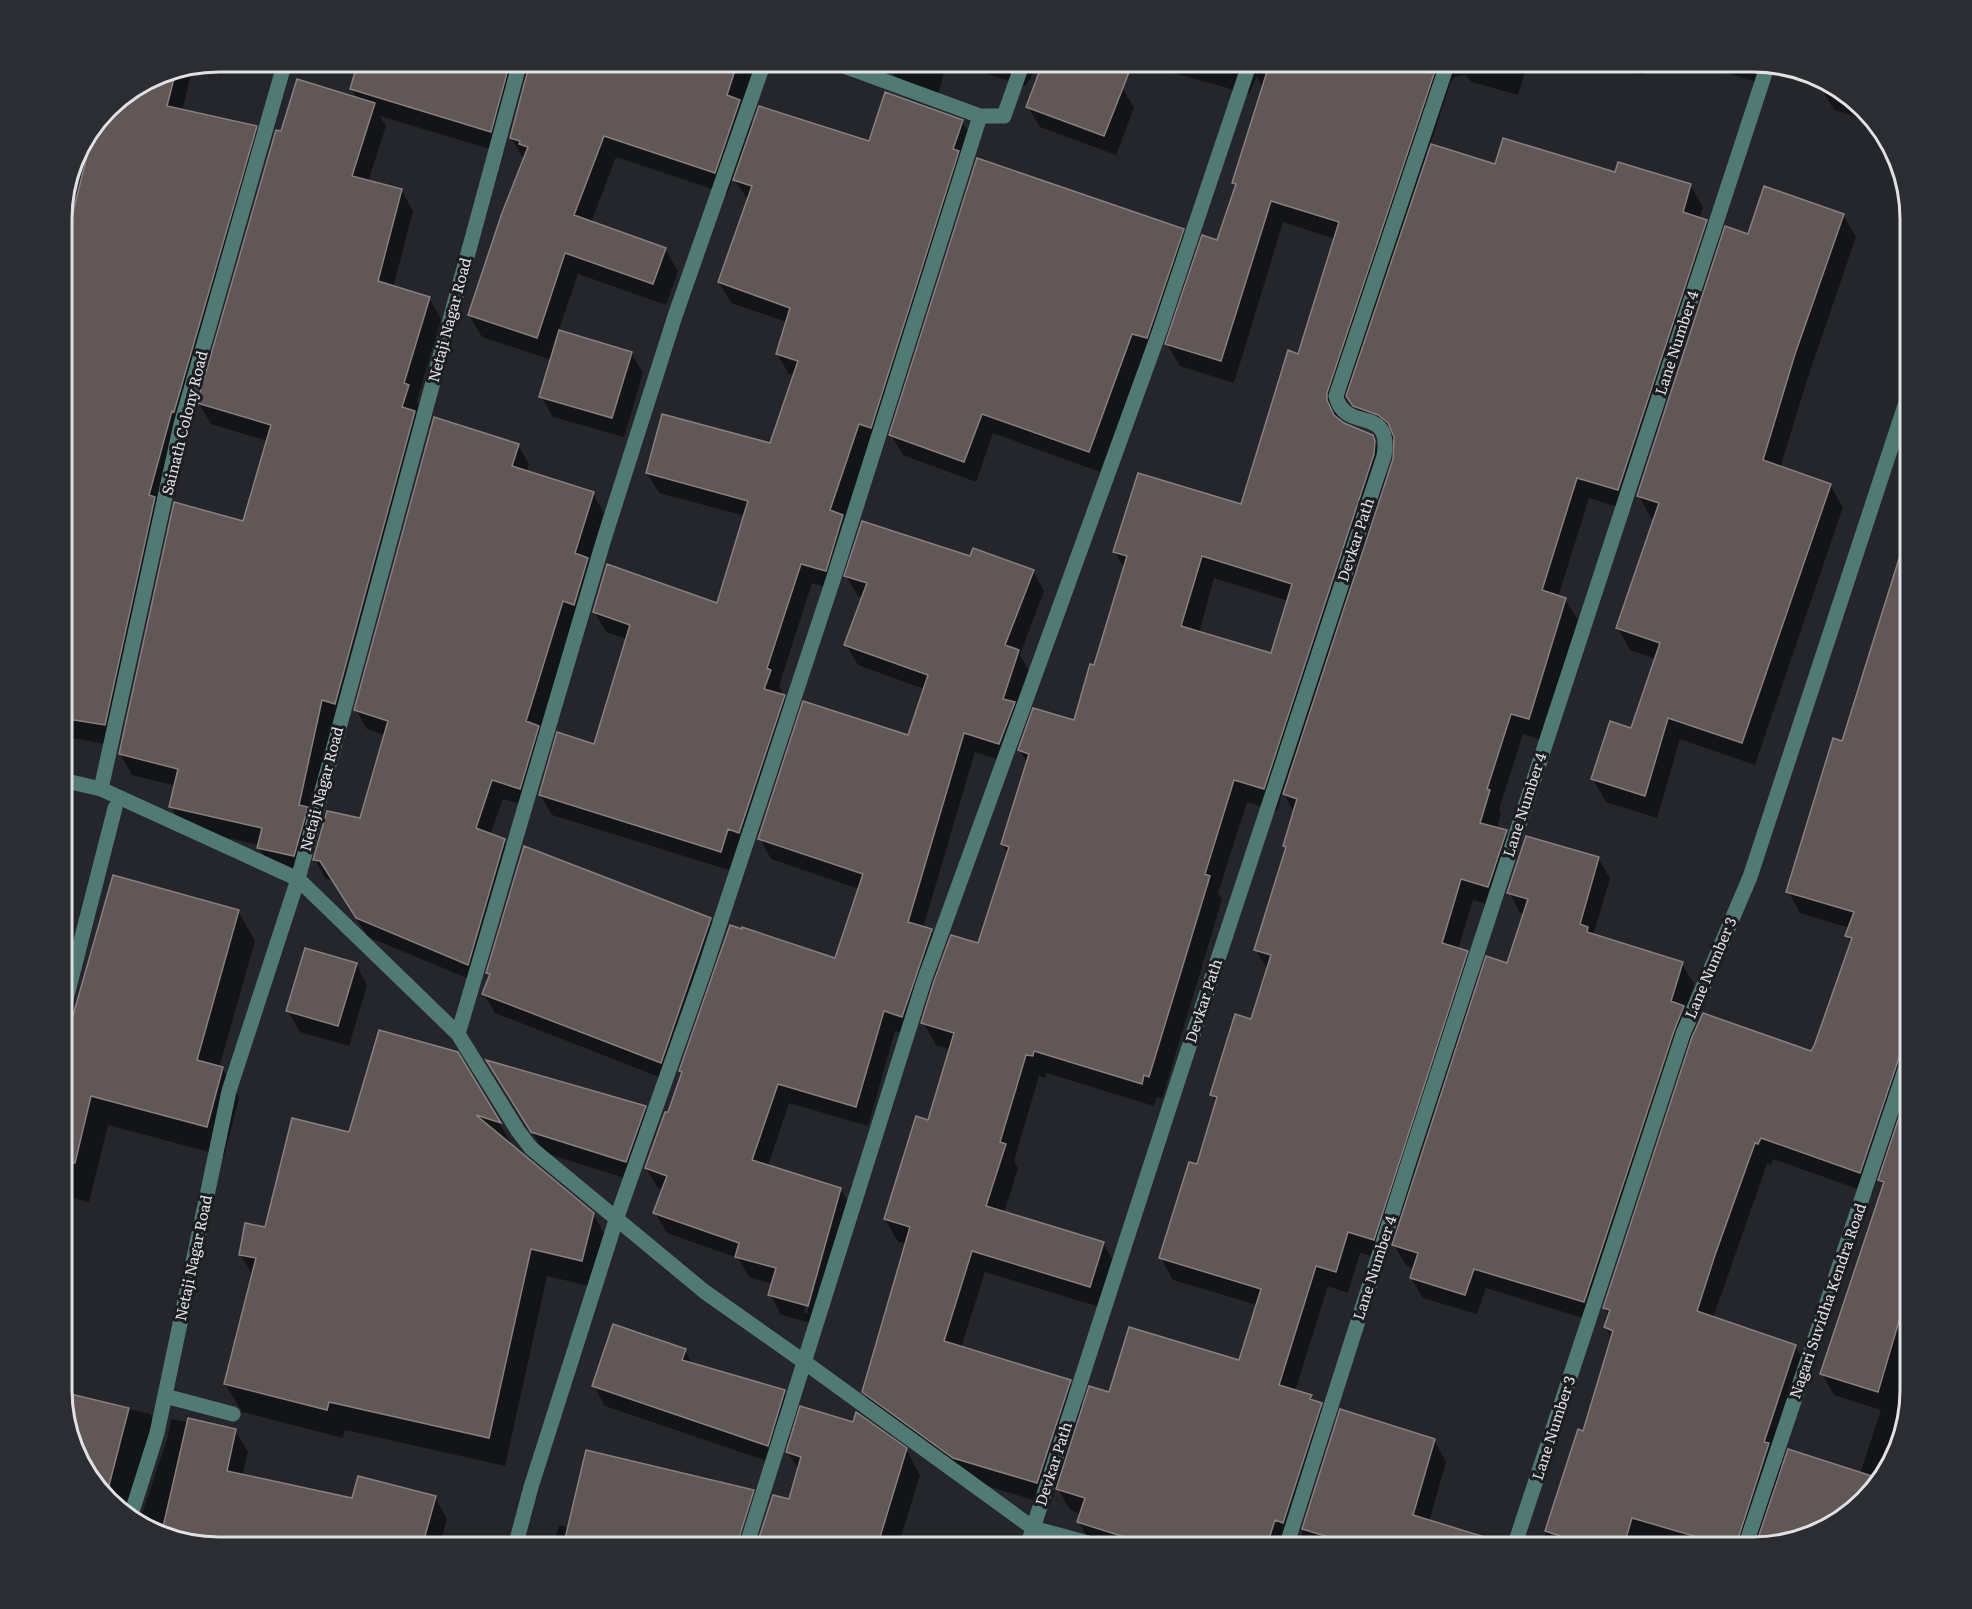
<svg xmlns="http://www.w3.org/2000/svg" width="1972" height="1609" viewBox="0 0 1972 1609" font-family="Literata,serif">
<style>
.shadow{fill:#0007;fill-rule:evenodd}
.building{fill:#605756;stroke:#887f7e;stroke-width:1.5;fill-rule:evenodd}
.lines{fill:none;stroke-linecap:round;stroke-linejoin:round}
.minor{stroke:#507a73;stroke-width:15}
.labels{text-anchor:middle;stroke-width:6;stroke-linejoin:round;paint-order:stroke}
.street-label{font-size:15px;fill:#e0e1e4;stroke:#1c1d22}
.rim{fill:none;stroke:#e0e1e4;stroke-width:3}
</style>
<rect width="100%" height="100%" fill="#25262c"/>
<path class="shadow" d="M239 62H288L285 73Z
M360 62H757L742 106 754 126 870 143 962 121 974 142 837 590 812 583 779 686 782 691 780 696 784 697 795 717 732 871 552 815 540 795 595 746 627 639 606 632 594 611 718 605 745 516 659 493 647 473 771 445 795 376 789 374 777 354 787 322 731 303 719 282 748 200 733 177 727 194 616 157 591 223 665 249 678 271 666 305 578 274 558 332 631 353 643 373 624 437 553 417 541 397 552 360 482 337 469 315 524 160 511 137 526 81H523L503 153 380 116 386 126 368 182 401 190 413 211 393 288 429 298 441 319 417 401 420 407 306 876 271 868 259 847V845L183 828 171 807 176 786 132 775 120 754 244 523 268 441 211 424 199 403 282 133 357 99 352 89Z
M897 62H947L935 106 906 96 893 73Z
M951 62H1036L1032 76 1025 86Z
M1045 62H1054L1122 87 1134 108 1116 155 1040 127 1028 107Z
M1164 62H1528L1518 95 1472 82 1465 75 1455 77 1451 81 1430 145 1496 166 1616 174 1690 185 1703 207 1699 219 1706 221 1718 243 1630 511 1589 498 1558 597 1565 599 1578 620 1541 740 1523 734 1499 809 1501 813 1497 829 1506 832 1518 853 1500 908 1473 900 1458 949 1467 952 1479 973 1386 1260 1360 1253 1348 1293 1328 1286 1295 1391 1311 1396 1314 1402 1321 1404 1333 1426 1294 1547H1104L1091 1544 1079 1522 1081 1514 1070 1510 1056 1486 1050 1505 968 1480 877 1415 864 1392 906 1244 898 1242 885 1219 929 1122 951 1050 936 1045 923 1022 979 945 1008 854 1002 844 1027 763 1020 750 1075 722 1095 667 1124 568 1115 552 1242 506 1299 356 1335 239 1283 222 1234 383 1180 366 1167 344 1218 242 1237 188 1234 183 1263 88 1257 76 1249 94 1170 72ZM1347 393 1367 427 1396 439 1395 459 1386 481 1387 465 1372 436 1339 421ZM1214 578 1289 601 1272 655 1199 633ZM1283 792 1294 812 1284 846 1287 850 1256 950 1268 971 1252 1021 1212 1095 1217 1103 1198 1166 1161 1258 1173 1280 1257 1305 1240 1362 1110 1394 1084 1407 1070 1382 961 1348 985 1272 1103 1308 1116 1266 1103 1243 1004 1213 1018 1168 1014 1161 1039 1076 1045 1078 1047 1073 1154 1106 1157 1097 1162 1099 1222 900 1218 893 1247 802 1277 811Z
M1596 62H1646L1642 75Z
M1689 62H1754L1773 65 1767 85Z
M193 66 182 111 256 127 268 148 190 419 116 746 62 736V208L78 149 115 101 159 73ZM89 158 70 226 66 227 82 165Z
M1818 76 1857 100 1872 121 1834 110 1817 81Z
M1843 215 1856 237 1808 377 1780 468 1830 485 1843 507 1755 765 1680 739 1657 818 1606 802 1593 779 1632 729 1656 659 1630 650 1618 628 1654 519 1651 518 1639 496 1749 236Z
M1183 230 1195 250 1158 358 1144 353 1100 472 993 433 976 482 903 455 891 435Z
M518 445 529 464 527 472 593 493 604 513 589 562 598 578 574 620 540 730 549 746 531 807 503 799 490 835 504 840 515 860 479 983 368 937 332 880 326 879 315 860 361 820 385 735 367 729 356 710Z
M1910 515V1391L1899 1450 1872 1494 1823 1531 1754 1548 1541 1547 1579 1431 1584 1433 1612 1339 1605 1327 1609 1316 1605 1308 1695 1033 1693 1032 1685 1052 1596 1322 1486 1288 1477 1314 1423 1298 1411 1278 1414 1268 1406 1265 1394 1245 1508 964 1524 914 1520 913 1509 892 1598 858 1610 878 1593 936 1682 964 1694 984 1686 1011 1697 1030 1811 1053 1815 1047 1852 944 1847 936 1850 928 1800 913 1788 891 1843 743 1910 528 1908 524ZM1773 1159 1872 1194 1878 1176 1884 1187 1822 1374 1834 1395 1881 1410 1860 1474 1783 1469 1777 1459 1808 1368 1795 1346 1713 1318 1767 1164 1771 1165Z
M971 558 1033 571 1044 591 1020 655 1030 672 1017 710 1025 724 1011 764 975 752 923 928 931 930 943 950 914 1036 895 1031 868 1126 789 1103 768 1166 840 1189 852 1209 819 1325 781 1315 770 1294 773 1284 749 1277 738 1258 667 1233 655 1213 663 1190 658 1188 646 1168 669 1114 683 1074 681 1070 836 960 859 889 771 859 760 839 908 737 924 689 858 665 846 645 863 598 858 596 846 576ZM835 1202H838L807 1313H804Z
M238 911 255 941 219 1068H222L239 1098 224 1156 108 1125 89 1202 62 1195V1042L66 1027 71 1028Z
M710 919 722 939 672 1082 495 1013 484 994 491 977 488 972Z
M356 964 367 985 349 1046 300 1032 288 1011Z
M457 1054 515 1149 593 1214 609 1242 598 1288 547 1276 505 1466 345 1430 343 1438 242 1412 225 1384 253 1276 240 1254 266 1229 350 1133Z
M500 1081 645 1107 657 1128 637 1182 545 1153Z
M685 1350 693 1365 784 1391 796 1412 779 1465 605 1406 594 1386Z
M62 1394 150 1414 163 1436 137 1522 115 1509 78 1460 62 1400Z
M1341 1411 1434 1440 1446 1462 1429 1522 1504 1545 1505 1547H1298Z
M171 1419 235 1430 248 1452 242 1476 353 1500 435 1497 447 1519 439 1547H218L159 1536 139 1523 168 1436Z
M906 1449 920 1475 898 1547H795L783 1527 799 1471 788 1452Z
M748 1508 738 1547H554L559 1525 569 1528Z"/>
<path class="building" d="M358 62H510L491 132 350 89Z
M530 62H710L735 70 727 95 740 100 715 173 604 136 574 215 666 248 653 284 565 253 537 338 468 315 502 213 528 147 519 144 520 141 510 138Z
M1043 62H1133L1104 136 1026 107Z
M1270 62H1438L1327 393V400L1334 415 1344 423 1373 435 1375 441 1374 454 1264 789 1234 780 1205 874 1210 876 1149 1077 1144 1075 1142 1084 1034 1051 1033 1056 1026 1055 1000 1142 1006 1144 986 1206 1104 1242 1090 1287 972 1251 944 1341 1071 1380 1037 1483 953 1458 862 1392 910 1227 884 1219 916 1116 928 1120 954 1033 921 1023 933 984 951 935 978 943 1009 847 1001 844 1029 754 1018 750 1033 708 1074 720 1090 664 1094 665 1127 556 1113 552 1138 473 1241 504 1288 350 1298 354 1339 222 1271 201 1221 361 1165 344 1202 235 1217 240 1236 184 1232 183ZM1202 556 1292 584 1271 653 1181 626Z
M176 70 167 106 257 126 178 398 174 412 172 411 149 495 155 497 105 725 62 718V246L68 226 71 220 94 128 115 101 159 73Z
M297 79 375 103 352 176 402 189 378 281 430 297 404 383 409 385 402 407 415 411 335 704 322 700 299 805 308 807 294 856 257 848 262 828 169 807 178 769 119 754 174 502 243 521 271 425 197 403 276 130 281 131Z
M885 92 963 120 953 149 959 151 871 428 859 424 830 510 843 515 826 571 801 564 767 668 771 670 764 689 785 695 739 833 728 829 721 852 539 795 557 732 594 744 630 625 593 612 607 564 717 603 748 501 646 473 662 414 770 443 798 361 776 354 790 308 718 282 752 186 733 180 759 106 869 141Z
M1503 138 1615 172 1618 162 1691 184 1683 212 1707 220 1618 490 1577 478 1542 590 1566 598 1529 719 1511 714 1487 789 1490 790 1480 823 1507 830 1488 887 1461 879 1442 943 1468 951 1374 1240 1348 1232 1336 1272 1316 1266 1279 1385 1312 1395 1310 1399 1322 1403 1283 1523 1275 1520 1266 1548H1159L1077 1522 1085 1498 1056 1489 1089 1386 1109 1392 1129 1327 1239 1360 1261 1289 1159 1258 1189 1162 1197 1164 1217 1097 1210 1095 1235 1014 1251 1019 1271 955 1254 950 1286 847 1283 846 1297 799 1283 794 1393 459 1394 437 1388 423 1378 415 1353 406 1346 396 1431 144 1495 164Z
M977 158 1184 229 1147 338 1132 334 1089 452 982 414 964 462 889 435Z
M1764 186 1844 214 1795 354 1763 460 1831 484 1742 743 1668 718 1645 796 1591 779 1610 721 1631 728 1660 643 1616 628 1659 503 1637 496 1725 226 1748 234Z
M559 330 632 352 612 418 539 397Z
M434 417 519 444 512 466 594 492 575 553 588 558 574 605 563 601 526 721 539 726 520 789 492 780 476 828 505 839 468 965 356 918 320 861 313 860 327 811 360 818 388 721 354 710Z
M862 521 970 556 973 548 1034 570 1005 645 1019 650 1003 699 1015 702 999 744 964 733 908 922 932 929 902 1017 884 1011 856 1107 778 1084 752 1160 841 1188 808 1306 768 1295 776 1268 735 1257 739 1243 653 1213 667 1176 645 1168 665 1112H668L682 1072 679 1071 730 925 742 929V927L835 958 863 874 758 839 803 701 908 735 928 675 844 645 867 583 844 576Z
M1903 546 1911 548 1910 1046 1904 1047 1901 1052 1860 1173 1761 1138 1758 1144 1755 1143 1715 1255 1697 1311 1796 1345 1764 1442 1769 1443 1735 1548 1632 1518 1623 1548H1597L1545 1531 1578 1429 1583 1431 1613 1331 1604 1327 1610 1310 1603 1308 1692 1037 1703 1013 1811 1051 1814 1046 1852 938 1845 936 1854 912 1786 892 1833 738 1842 741Z
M1526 836 1599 857 1580 924 1588 927 1587 932 1683 962 1671 1001 1684 1006 1674 1031 1584 1302 1474 1269 1465 1295 1410 1278 1418 1253 1392 1245 1486 956 1507 963 1528 899 1507 893Z
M524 846 711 918 661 1063 482 994 490 974 486 973Z
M113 875 239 910 197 1060 223 1067 207 1127 91 1096 75 1163 62 1162V1024L70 1026Z
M305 948 357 963 338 1026 286 1011Z
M379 1030 458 1052 501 1123 476 1115 594 1213 582 1261 531 1249 489 1438 329 1402 327 1410 224 1384 256 1258 239 1255 245 1223 265 1227 292 1118 349 1132Z
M486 1060 646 1106 626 1162 531 1132Z
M1910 1084V1284L1878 1392 1820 1374 1884 1182 1878 1180Z
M613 1324 686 1349 682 1360 785 1390 768 1446 592 1386Z
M62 1392 129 1408 106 1497 78 1460 62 1400Z
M800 1406 853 1422 856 1412 907 1448 877 1547H756L773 1495 789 1499 801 1457 786 1452Z
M1340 1409 1435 1439 1413 1515 1491 1539 1490 1548H1365L1302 1529Z
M188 1418 236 1429 227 1471 352 1498 358 1476 436 1496 422 1547H220L161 1536Z
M1788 1449 1881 1479 1872 1494 1823 1531 1755 1547Z
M586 1450 754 1490 736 1547H563Z"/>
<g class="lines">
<path class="minor" d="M833 62 980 116H1004L1023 62
M62 218 80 146
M62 780 101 789 298 879 458 1034 518 1131 531 1148 705 1292 803 1361 1033 1528 1103 1547
M101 789 181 424 285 62
M62 1015 115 808
M458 1034 604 539 675 316 764 62
M165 1396 233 1414
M130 1518 157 1433 229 1091 298 879 520 62
M515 1547 531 1487 617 1217 705 968 833 580 980 116
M746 1547 924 981 1160 330 1250 62
M1027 1547 1184 1062 1384 456C1393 403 1344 434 1336 396L1448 62
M1286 1547 1410 1158 1768 64
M1514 1547 1683 1034 1750 877 1910 390
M1745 1547 1910 1055"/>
</g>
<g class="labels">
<g class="street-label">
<text transform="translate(450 320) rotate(-75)" y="5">Netaji Nagar Road</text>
<text transform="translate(1677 343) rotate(-72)" y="5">Lane Number 4</text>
<text transform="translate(185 423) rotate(-76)" y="5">Sainath Colony Road</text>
<text transform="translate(1356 540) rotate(-72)" y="5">Devkar Path</text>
<text transform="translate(322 789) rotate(-75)" y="5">Netaji Nagar Road</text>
<text transform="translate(1525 805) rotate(-72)" y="5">Lane Number 4</text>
<text transform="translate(1711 968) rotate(-67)" y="5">Lane Number 3</text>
<text transform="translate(1204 1001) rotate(-72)" y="5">Devkar Path</text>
<text transform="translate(194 1258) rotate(-78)" y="5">Netaji Nagar Road</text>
<text transform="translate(1375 1268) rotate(-72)" y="5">Lane Number 4</text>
<text transform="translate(1828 1301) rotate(-71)" y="5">Nagari Suvidha Kendra Road</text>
<text transform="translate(1554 1428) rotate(-72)" y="5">Lane Number 3</text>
<text transform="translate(1054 1464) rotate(-72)" y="5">Devkar Path</text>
</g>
</g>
<path d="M0 0H1972V1609H0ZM219 72H1753A147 147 0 0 1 1900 219V1390A147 147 0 0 1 1753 1537H219A147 147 0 0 1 72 1390V219A147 147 0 0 1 219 72Z" fill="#2c2d32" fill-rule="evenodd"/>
<path class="rim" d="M219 72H1753A147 147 0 0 1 1900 219V1390A147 147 0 0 1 1753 1537H219A147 147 0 0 1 72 1390V219A147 147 0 0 1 219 72Z"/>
</svg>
